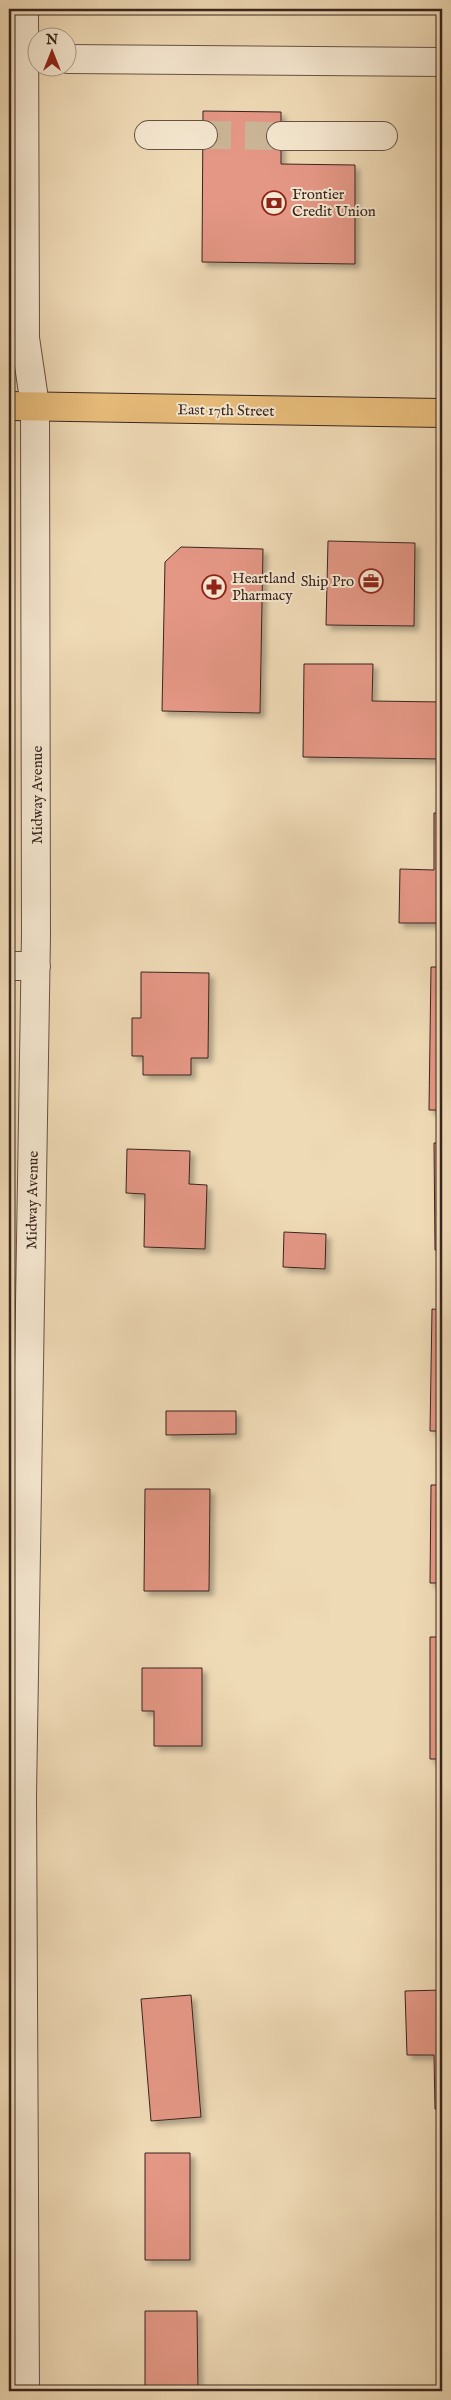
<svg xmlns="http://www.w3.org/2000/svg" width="451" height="2400" viewBox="0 0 451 2400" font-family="'IM FELL English',serif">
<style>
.building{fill:#e49785;stroke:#39251e;filter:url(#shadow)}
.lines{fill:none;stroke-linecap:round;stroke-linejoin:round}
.minor-tunnel{stroke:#cbb698;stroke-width:28;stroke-dasharray:28 14;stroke-linecap:butt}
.minor-casing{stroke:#665244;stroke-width:30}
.major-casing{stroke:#39251e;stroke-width:30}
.minor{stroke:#f5e7d0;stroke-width:28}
.major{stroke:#e8bd7b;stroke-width:28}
.labels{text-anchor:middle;stroke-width:4;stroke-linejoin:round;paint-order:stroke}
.poi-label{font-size:15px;fill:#39251e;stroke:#f5e7d0;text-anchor:start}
.street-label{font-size:15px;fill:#39251e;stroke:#f5e7d0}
</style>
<defs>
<filter id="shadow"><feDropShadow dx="4.5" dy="4.5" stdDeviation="2.5" flood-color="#0004"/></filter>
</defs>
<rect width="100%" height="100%" fill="#efdab6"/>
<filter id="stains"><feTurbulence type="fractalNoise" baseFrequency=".004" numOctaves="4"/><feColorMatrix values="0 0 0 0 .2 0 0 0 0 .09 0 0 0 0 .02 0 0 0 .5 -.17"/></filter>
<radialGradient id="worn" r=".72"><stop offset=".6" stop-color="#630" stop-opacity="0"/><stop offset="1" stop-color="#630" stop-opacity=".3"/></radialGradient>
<path class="building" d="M203 111 281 112V164L355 165V264L202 262Z
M328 541 415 543 414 626 326 625Z
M181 547 263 549 260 713 162 711 165 562Z
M304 664H373L372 701 442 702V759L303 757Z
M434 813H442V923H399L400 869 434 870Z
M431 967H442V1110H429Z
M141 972 209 973 208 1058H191V1075H143V1056H132V1018H141Z
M434 1143H442V1250H435Z
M127 1149 190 1151 189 1184 207 1185 205 1249 144 1247 145 1194 126 1193Z
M284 1232 326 1234 325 1269 283 1267Z
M432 1309 442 1310V1431H430Z
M166 1411H236V1434L166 1435Z
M431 1485H442V1583H430Z
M145 1489H210L209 1591H144Z
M430 1637H442V1759H430Z
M142 1668H202V1746H154V1711H142Z
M442 1990V2109H435L434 2055H407L405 1991Z
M191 1995 201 2117 151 2121 141 1999Z
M145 2153H190V2260H145Z
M145 2311H197L198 2391H145Z"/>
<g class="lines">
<path class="minor-tunnel" d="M203 135 281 136"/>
<g class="minor-casing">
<path id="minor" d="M24 9 25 338 35 406 36 935 22 1796 25 2391
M68 59 442 62
M149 135H203
M281 136H383
M9 966H36"/>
</g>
<g class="major-casing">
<path id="major" d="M9 406 442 413"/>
</g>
<use href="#minor" class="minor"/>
<use href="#major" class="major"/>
</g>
<defs>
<g id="bank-ring" transform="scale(1.25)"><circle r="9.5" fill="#f5e7d0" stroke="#8f2418" stroke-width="1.5"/><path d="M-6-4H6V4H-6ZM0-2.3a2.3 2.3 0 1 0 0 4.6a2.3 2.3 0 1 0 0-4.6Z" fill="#8f2418"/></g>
<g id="office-ring" transform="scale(1.25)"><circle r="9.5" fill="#f5e7d0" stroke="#8f2418" stroke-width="1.5"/><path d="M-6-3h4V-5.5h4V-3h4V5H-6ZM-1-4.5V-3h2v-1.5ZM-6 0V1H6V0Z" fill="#8f2418"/></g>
<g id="pharmacy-ring" transform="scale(1.25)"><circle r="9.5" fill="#f5e7d0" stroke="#8f2418" stroke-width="1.5"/><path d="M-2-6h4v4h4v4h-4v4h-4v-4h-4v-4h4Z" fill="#8f2418"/></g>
</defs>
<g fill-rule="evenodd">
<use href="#bank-ring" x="274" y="203"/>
<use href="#office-ring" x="371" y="581"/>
<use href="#pharmacy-ring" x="214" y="587"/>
</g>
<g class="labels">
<g class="poi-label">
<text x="292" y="199">Frontier<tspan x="292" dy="17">Credit Union</tspan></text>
<text x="232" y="583">Heartland<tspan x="232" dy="17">Pharmacy</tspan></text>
<text x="354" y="586" text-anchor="end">Ship Pro</text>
</g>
<g class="street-label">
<text transform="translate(226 410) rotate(1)" y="5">East 17th Street</text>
<text transform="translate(37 795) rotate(-90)" y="5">Midway Avenue</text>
<text transform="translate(32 1200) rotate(-89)" y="5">Midway Avenue</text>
</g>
</g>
<rect width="451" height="2400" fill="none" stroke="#efdab6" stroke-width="30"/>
<rect x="10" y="10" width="431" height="2380" fill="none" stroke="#39251e" stroke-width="2.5"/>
<rect x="15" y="15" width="421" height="2370" fill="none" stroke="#39251e"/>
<g transform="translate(52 52)"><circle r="24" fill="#f5e7d0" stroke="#aa9989"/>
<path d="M0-4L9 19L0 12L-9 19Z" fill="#8f2418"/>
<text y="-8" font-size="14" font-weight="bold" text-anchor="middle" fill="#39251e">N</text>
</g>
<rect width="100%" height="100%" filter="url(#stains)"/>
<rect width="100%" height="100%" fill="url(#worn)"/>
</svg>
